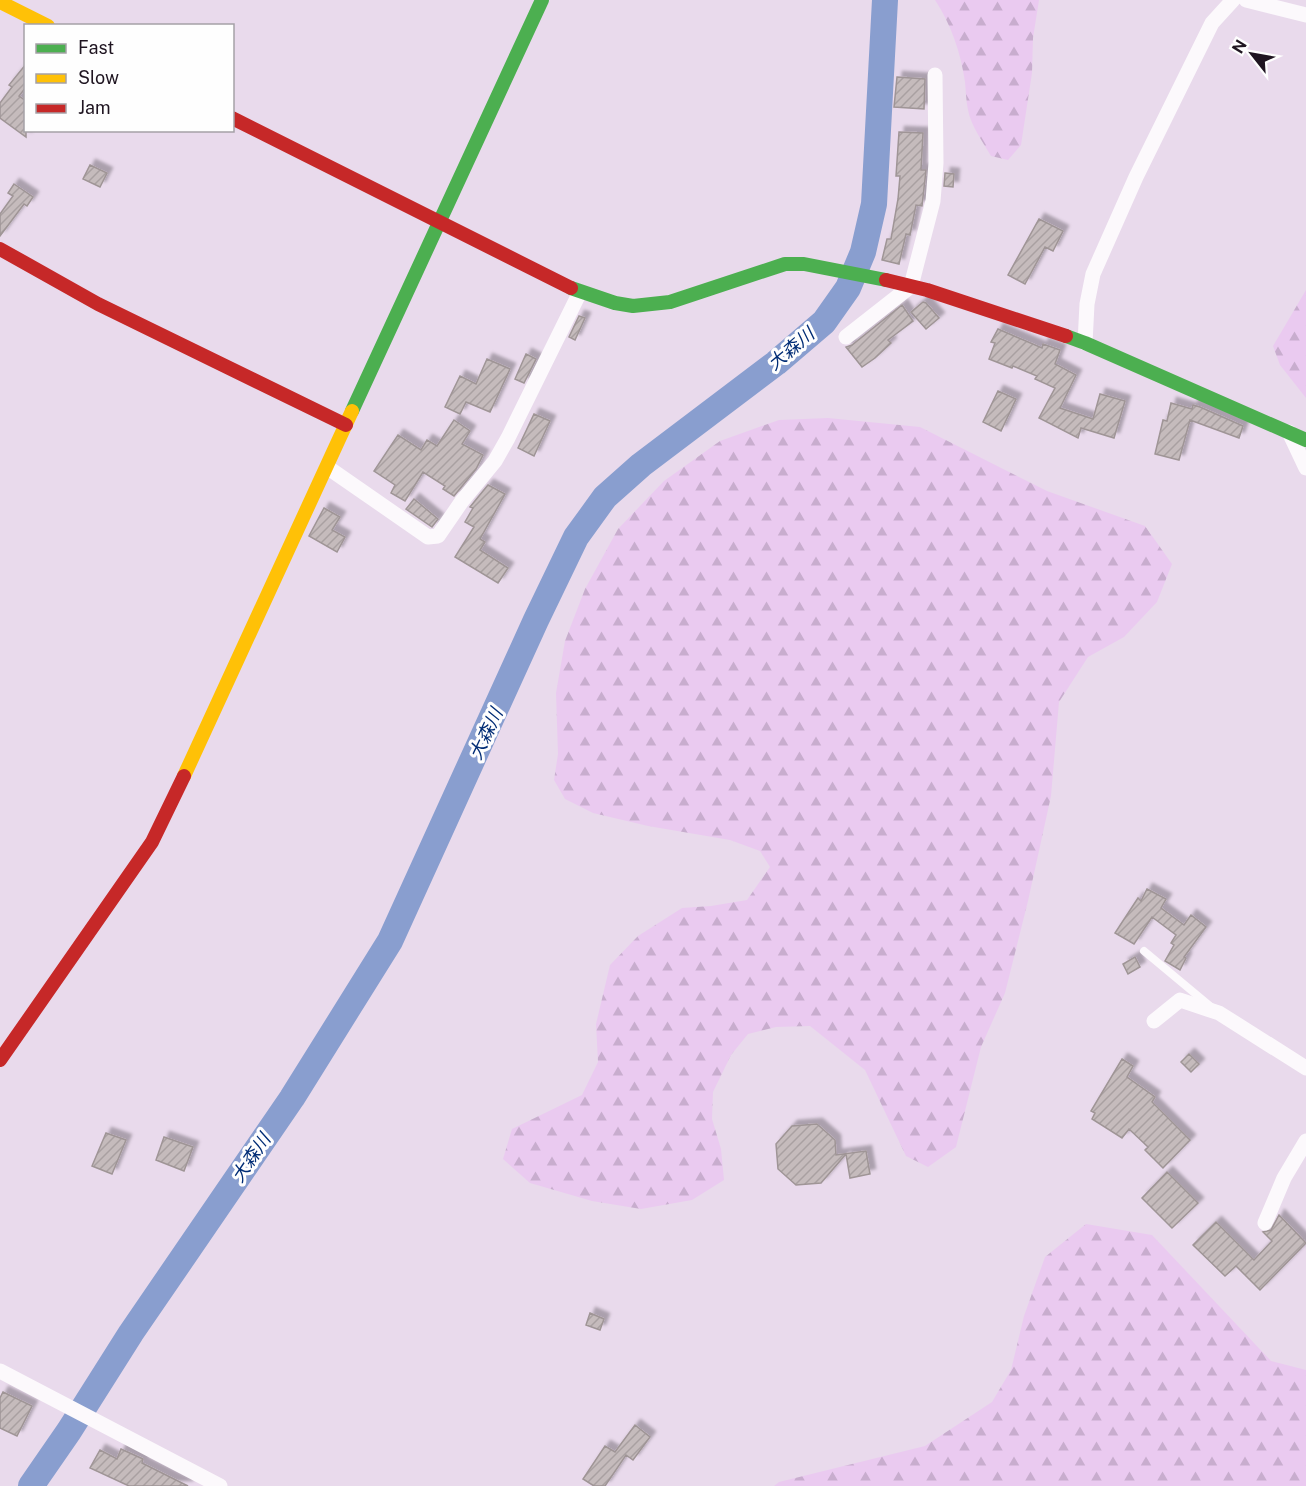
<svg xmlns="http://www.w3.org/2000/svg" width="1306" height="1486" viewBox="0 0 1306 1486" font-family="'Public Sans','Noto Sans JP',sans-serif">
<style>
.forest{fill:url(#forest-firs)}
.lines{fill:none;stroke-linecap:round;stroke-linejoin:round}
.river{stroke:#899ecf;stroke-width:26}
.building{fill:url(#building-hatch);stroke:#9f9596;stroke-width:1.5;filter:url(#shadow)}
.lane{stroke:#fcf9fc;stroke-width:8}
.street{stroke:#fcf9fc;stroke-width:15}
.fast{stroke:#4caf50;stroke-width:14}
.slow{stroke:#ffc107;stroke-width:14}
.jam{stroke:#c62828;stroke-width:14}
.labels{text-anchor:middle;stroke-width:6;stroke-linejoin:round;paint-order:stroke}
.water-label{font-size:18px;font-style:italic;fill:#002c75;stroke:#fefefe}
</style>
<defs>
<pattern id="forest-firs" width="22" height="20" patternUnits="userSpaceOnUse" patternTransform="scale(1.5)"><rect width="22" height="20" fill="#eacaf0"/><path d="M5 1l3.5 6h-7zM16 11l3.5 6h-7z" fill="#c8adce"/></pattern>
<pattern id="building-hatch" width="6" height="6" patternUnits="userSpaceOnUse" patternTransform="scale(1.5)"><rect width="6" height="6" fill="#c5bbbc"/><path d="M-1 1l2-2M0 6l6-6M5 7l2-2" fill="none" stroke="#a9a0a1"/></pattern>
<filter id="shadow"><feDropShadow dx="5.5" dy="-5.5" stdDeviation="1.5" flood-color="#0004"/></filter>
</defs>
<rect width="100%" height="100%" fill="#e9daec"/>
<path class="forest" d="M935 0H1039L1033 38 1032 73 1021 145 1008 160 991 156C983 142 971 126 968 110 966 101 966 92 965 82 961 54 951 24 935 0Z
M1306 290V398L1280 365 1273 346Z
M828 418 920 427 1047 491 1145 526 1172 564 1157 602 1124 637 1088 657 1059 702 1051 796 1028 901 1005 993 981 1047 956 1147 928 1167 906 1156 865 1070 810 1026 776 1027 748 1034 731 1055 713 1092 712 1119 721 1149 724 1180 692 1200 641 1209 592 1201 530 1183 503 1159 512 1129 582 1095 598 1062 596 1024 610 965 638 936 682 908 711 906 747 900 770 867 760 851 730 840 648 826 593 813 565 799 554 780 558 754 556 693 565 641 585 589 618 529 664 481 720 441 779 420Z
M1086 1224 1152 1235 1271 1361 1306 1370V1486H774L779 1482 925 1446 992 1402 1011 1370 1024 1316 1045 1257Z"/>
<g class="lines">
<path class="river" d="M31 1486 69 1431 131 1333 292 1098 390 941 536 620 576 537 605 497 641 465 776 363 824 322 848 288 863 252 874 204 885 0"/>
</g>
<path class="building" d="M26 64V87L19 96 26 101V137L0 118V103L12 87 9 85Z
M897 77 925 79 924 109 894 107Z
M899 132 923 133 921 170H926L922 206 916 205 910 235 906 234 899 264 882 260 887 239H891L898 199 900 176H896Z
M90 165 107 173 100 187 83 179Z
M945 173 954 174 953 187 944 186Z
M14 184 33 197 27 206 24 204 0 236V214L13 196 8 193Z
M1039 219 1063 231 1053 251 1045 247 1025 284 1008 275Z
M923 302 926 303 939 318 926 329 911 312Z
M902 305 913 321 888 340 891 343 875 358 862 367 846 347 852 345Z
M579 316 585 318 575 340 569 337Z
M998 329 1042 348 1043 344 1060 350 1055 364 1076 375 1060 408 1093 419 1100 394 1125 401 1114 438 1081 428 1078 438 1039 418 1055 388 1035 379 1037 376 1013 366 1012 368 989 359 995 343 991 342Z
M526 354 536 359 524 383 515 379Z
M487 359 510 369 490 412 466 402 460 414 445 407 460 376 476 384Z
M998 391 1016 399 1001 431 983 422Z
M1171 403 1192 409 1193 405 1200 407 1243 426 1239 438 1190 420 1179 460 1155 454 1163 420 1167 421Z
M534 414 550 421 534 456 518 448Z
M454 420 470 431 462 444 483 455 476 469 454 496 443 489 445 486 423 472 405 501 391 493 395 485 374 471 398 435 421 450 427 440 437 446Z
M488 485 505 494 480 539 485 542 480 550 508 568 498 583 455 557 474 527 465 522 473 508 470 507Z
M414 499 438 519 432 527 406 509Z
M324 508 340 517 332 530 345 537 337 552 309 536Z
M1147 889 1166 899 1161 908 1184 925 1191 915 1206 927 1184 957 1186 958 1180 970 1165 961 1174 945 1171 943 1176 935 1152 917 1134 944 1115 933 1138 898 1141 901Z
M1135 957 1140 967 1128 974 1123 964Z
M1189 1054 1199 1064 1191 1072 1181 1062Z
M1122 1059 1133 1066 1127 1077 1155 1097 1152 1102 1190 1140 1163 1168 1145 1150 1148 1147 1129 1129 1122 1138 1092 1119 1095 1113 1091 1111Z
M817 1124 835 1140 836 1155 866 1151 870 1174 850 1178 846 1154 821 1183 796 1185 778 1169 776 1144 792 1126Z
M106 1133 126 1140 112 1174 92 1166Z
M164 1137 193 1147 184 1171 156 1160Z
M1167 1172 1198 1203 1172 1228 1142 1198Z
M1279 1215 1306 1243 1260 1290 1236 1266 1225 1276 1193 1245 1216 1222 1254 1260 1272 1241 1263 1232 1271 1230Z
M590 1313 604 1319 600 1330 586 1325Z
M3 1392 32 1406 17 1436 0 1428V1398Z
M635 1425 650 1437 633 1460 626 1455 605 1486H594L583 1479 605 1446 615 1452Z
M121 1449 143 1459 142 1463 188 1486H129L90 1468 100 1450 117 1459Z"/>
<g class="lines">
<path class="lane" d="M1144 951 1210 1006"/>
<path class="street" d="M1246 0 1306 15
M846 337 911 286 933 201 936 163 935 75
M1085 343 1087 304 1093 274 1136 177 1212 23 1233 0
M1289 432 1306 468
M327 467 428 537 438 536 462 501 495 461 508 438 580 292
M1154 1021 1180 1000 1219 1013 1306 1068
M1265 1223 1284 1178 1306 1141
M0 1371 220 1486"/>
<path class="fast" d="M571 288 615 303 633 306 670 302 785 264H804L886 280
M1066 336 1085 343 1306 440
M352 411 542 0"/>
<path class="slow" d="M0 2 48 26
M184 776 352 411"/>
<path class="jam" d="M232 118 571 288
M0 249 98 304 346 425
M886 280 927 290 1066 336
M0 1060 152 842 184 776"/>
</g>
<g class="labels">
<g class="water-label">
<text transform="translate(791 349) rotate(-40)" y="6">大森川</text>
<text transform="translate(486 734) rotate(-65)" y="6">大森川</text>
<text transform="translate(251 1158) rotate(-56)" y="6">大森川</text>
</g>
</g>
<rect x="24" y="24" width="210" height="108" fill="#fefefe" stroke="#a5a1a6" stroke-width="1.5"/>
<rect x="36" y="44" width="30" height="9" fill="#4caf50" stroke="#a5a1a6" stroke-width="1.5"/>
<text x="78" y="54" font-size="18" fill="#1f1521">Fast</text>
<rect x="36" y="74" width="30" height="9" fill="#ffc107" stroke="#a5a1a6" stroke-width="1.5"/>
<text x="78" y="84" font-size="18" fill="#1f1521">Slow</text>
<rect x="36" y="104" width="30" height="9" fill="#c62828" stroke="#a5a1a6" stroke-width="1.5"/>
<text x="78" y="114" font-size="18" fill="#1f1521">Jam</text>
<g transform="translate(1252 54) rotate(301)" stroke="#fefefe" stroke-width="4.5" paint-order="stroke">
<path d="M0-4.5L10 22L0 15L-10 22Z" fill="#1f1521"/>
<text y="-9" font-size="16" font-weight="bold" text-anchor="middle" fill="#1f1521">N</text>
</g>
</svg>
